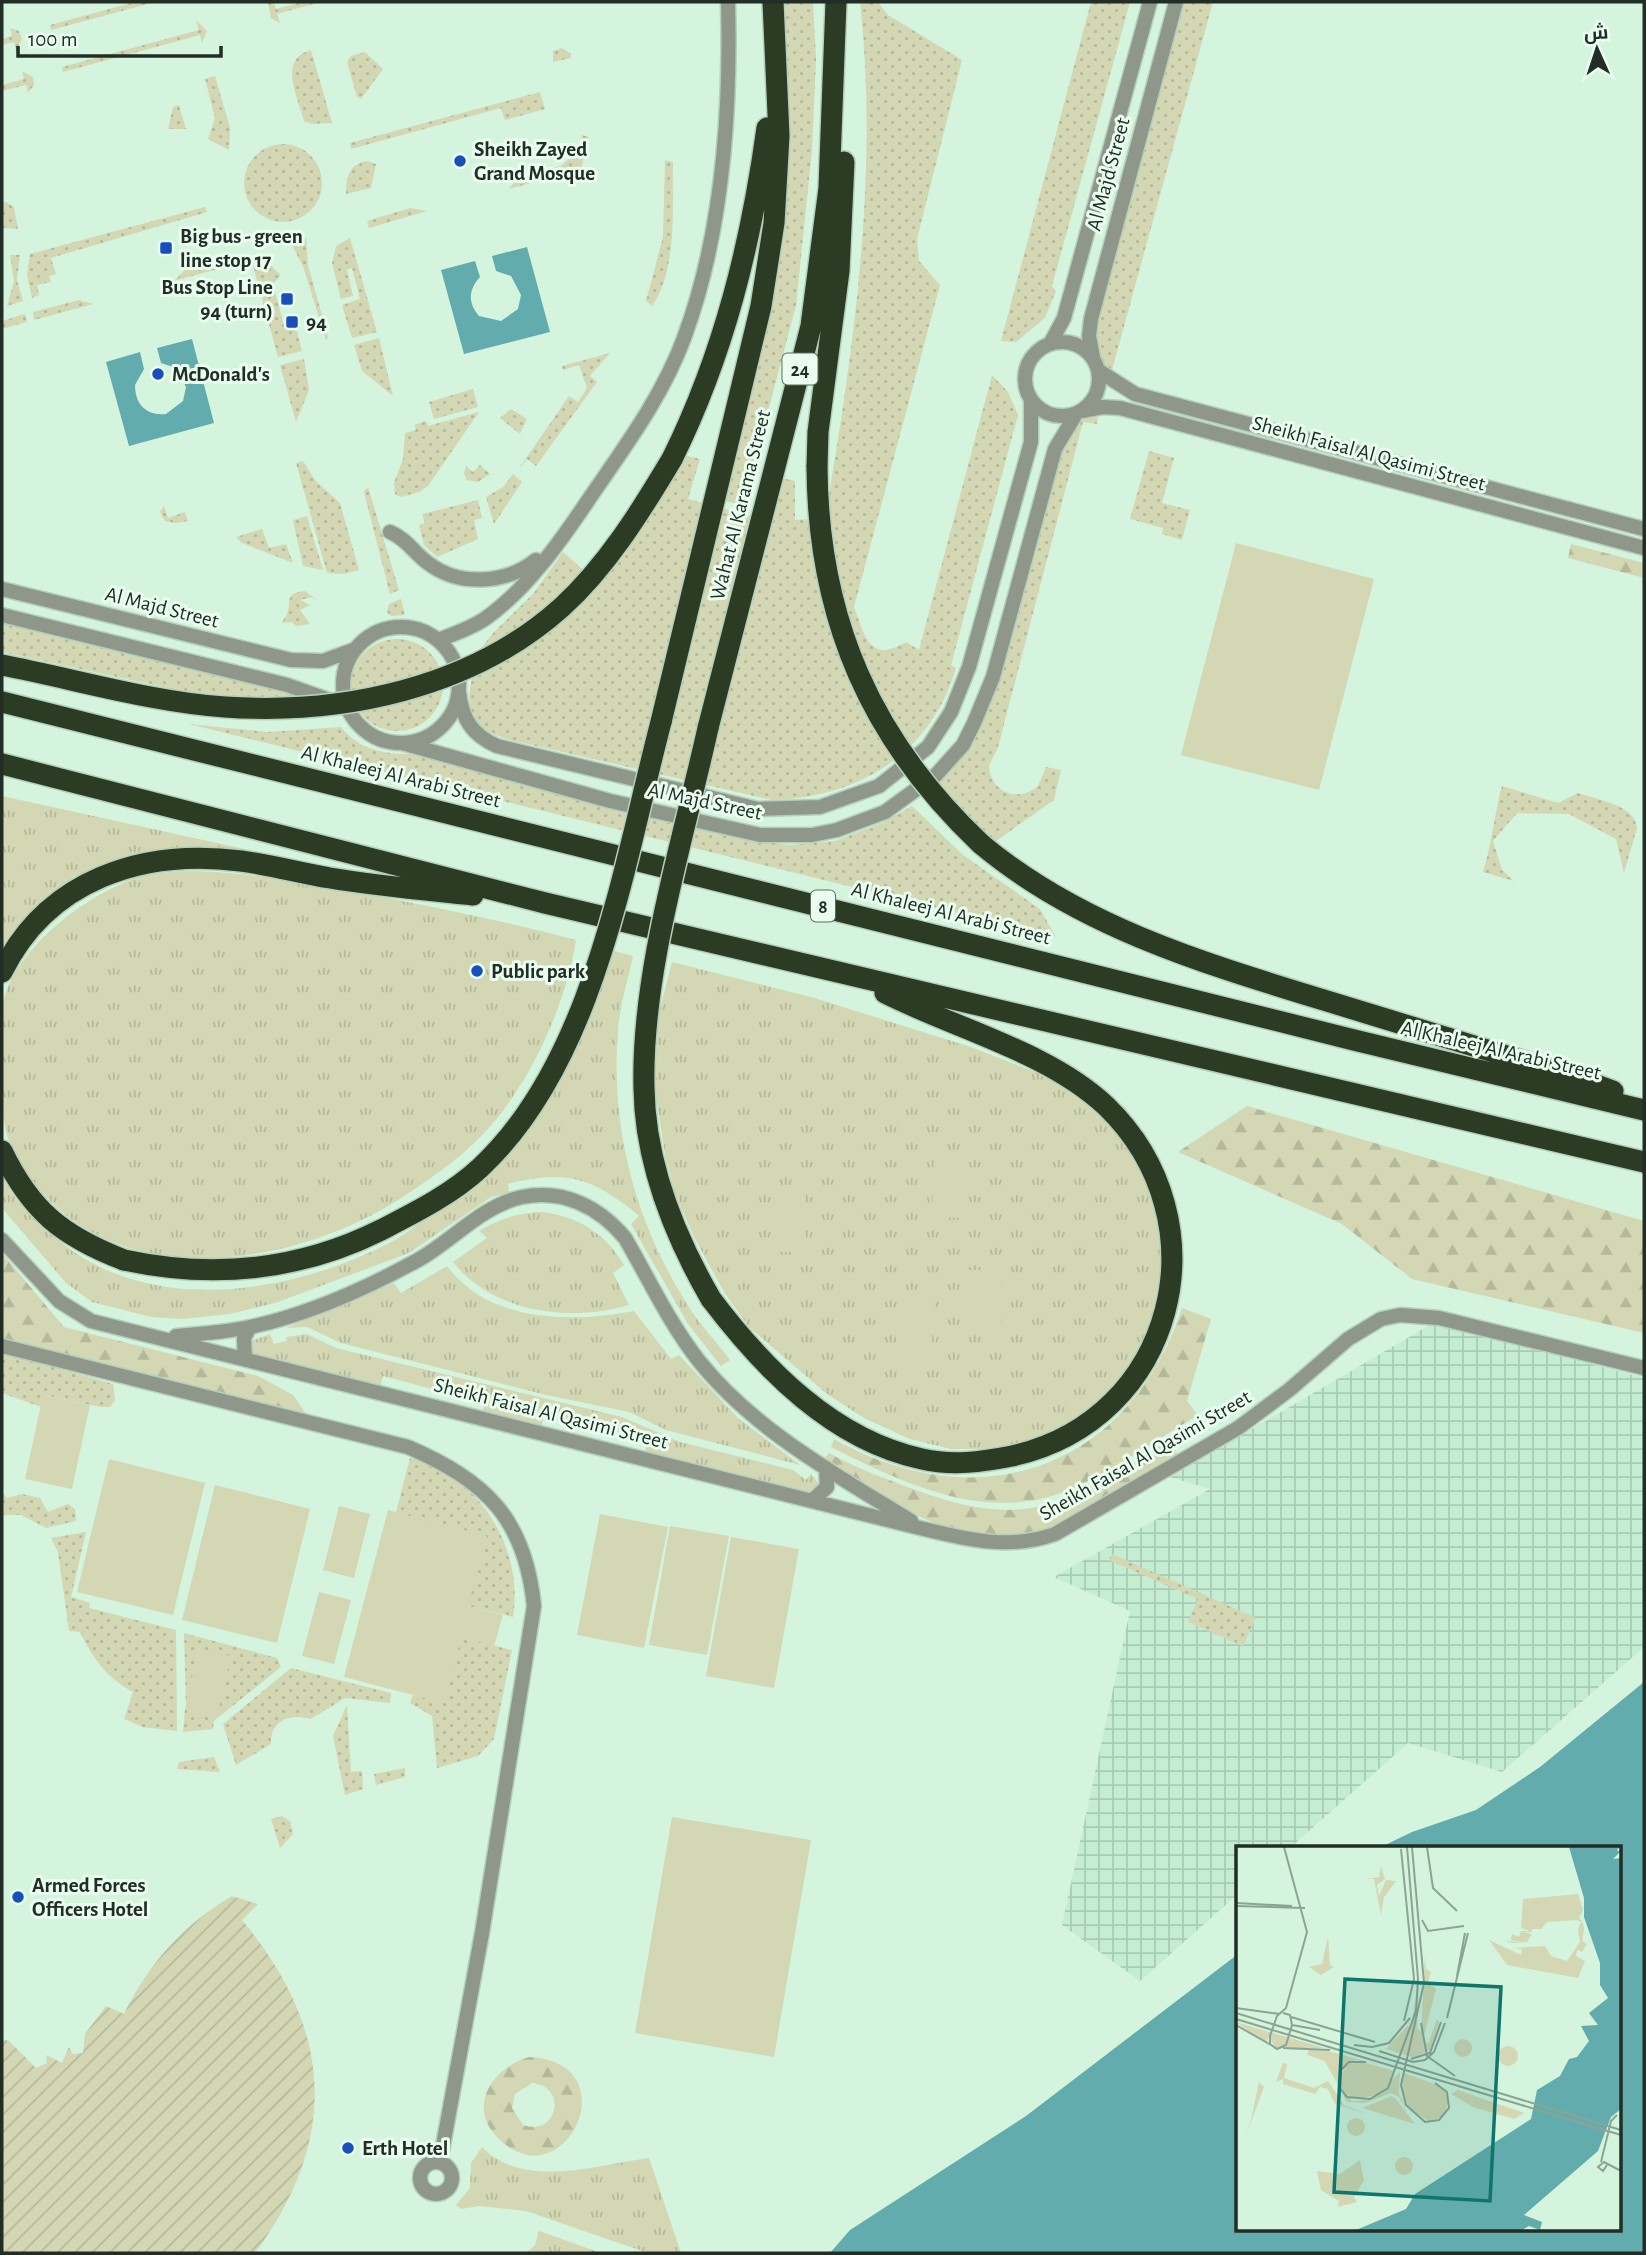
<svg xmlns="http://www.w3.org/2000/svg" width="1646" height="2255" viewBox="0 0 1646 2255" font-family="'Alegreya Sans',Cairo,sans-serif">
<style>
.industrial{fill:url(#industrial-grid)}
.grass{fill:url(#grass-dots)}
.forest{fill:url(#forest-firs);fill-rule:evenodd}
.park{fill:url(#park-tufts)}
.garden{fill:url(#garden-furrows)}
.pitch{fill:#d3d7b4}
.water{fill:#63acae}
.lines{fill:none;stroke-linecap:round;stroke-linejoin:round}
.minor-casing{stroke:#b4d0bd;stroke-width:17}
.highway-casing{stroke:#b4d0bd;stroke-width:24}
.minor{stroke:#8f978a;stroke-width:14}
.highway{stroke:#2c3b23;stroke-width:21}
.highway-bridge-casing{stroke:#b4d0bd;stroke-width:24;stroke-linecap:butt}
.highway-bridge{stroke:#2c3b23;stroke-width:21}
.poi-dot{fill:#194fbc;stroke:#eafef0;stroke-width:2.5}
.labels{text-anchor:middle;stroke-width:6;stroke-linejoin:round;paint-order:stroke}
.shield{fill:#eafef0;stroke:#5d6c62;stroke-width:2}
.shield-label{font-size:19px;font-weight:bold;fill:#212d25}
.poi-label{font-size:21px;font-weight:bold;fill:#212d25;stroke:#eafef0;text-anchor:start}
.street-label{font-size:21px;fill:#212d25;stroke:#eafef0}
.inset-road{fill:none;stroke:#8ca494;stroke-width:2}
.view{fill:#0f766e;fill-opacity:0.15;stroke:#0f766e;stroke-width:3.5}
.inset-edge{fill:none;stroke:#212d25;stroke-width:3.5}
</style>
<defs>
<pattern id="industrial-grid" width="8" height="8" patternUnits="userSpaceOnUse" patternTransform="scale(1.75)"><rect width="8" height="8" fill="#c5edd2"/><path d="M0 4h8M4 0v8" fill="none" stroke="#a9ccb4"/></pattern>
<pattern id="grass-dots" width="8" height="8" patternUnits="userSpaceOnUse" patternTransform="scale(1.75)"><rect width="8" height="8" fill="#d3d7b4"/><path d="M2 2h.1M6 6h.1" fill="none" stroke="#b5b99b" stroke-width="1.8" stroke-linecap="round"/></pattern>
<pattern id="forest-firs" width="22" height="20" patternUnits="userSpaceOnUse" patternTransform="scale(1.75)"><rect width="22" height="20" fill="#d3d7b4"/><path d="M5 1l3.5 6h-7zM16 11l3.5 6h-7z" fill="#b5b99b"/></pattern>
<pattern id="park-tufts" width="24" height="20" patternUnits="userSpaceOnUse" patternTransform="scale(1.75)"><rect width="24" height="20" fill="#d3d7b4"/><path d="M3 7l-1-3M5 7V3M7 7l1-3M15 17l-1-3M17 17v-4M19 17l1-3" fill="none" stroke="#b5b99b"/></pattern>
<pattern id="garden-furrows" width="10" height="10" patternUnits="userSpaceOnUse" patternTransform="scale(1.75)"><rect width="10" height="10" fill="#d3d7b4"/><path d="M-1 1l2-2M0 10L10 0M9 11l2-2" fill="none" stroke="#b5b99b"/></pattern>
</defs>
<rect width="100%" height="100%" fill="#d4f4de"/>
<path class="industrial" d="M1433 1323 1644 1378V1647L1502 1772 1408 1743 1291 1847H1238V1894L1140 1981 1062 1925 1130 1611 1054 1577 1210 1489 1170 1477Z"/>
<path class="grass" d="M135 2H155L51 30 50 25Z
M268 2H274L276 9 302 2H321L277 14 280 23 271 18Z
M782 2H813L816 59 812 150 796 306 743 505 720 500 764 303Z
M860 2H878L888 15 962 60 917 239 919 261 940 285 854 607C865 636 869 664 906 642L919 650 992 375 1008 392 1018 415 951 665 956 668C930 755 859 797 772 800L506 739 483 730 471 715 469 696 475 656 494 632 533 594 563 552 598 583 683 455 700 459 688 499 770 521 782 478 795 481V520L825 518C854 349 879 173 860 2Z
M1091 2H1130L1052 286 1056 291 1045 318 1016 342 1001 341Z
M1182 2H1213L1109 381 1097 378 1088 357Z
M196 20 207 31 202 43 200 35 63 72 62 67 199 30Z
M10 28 19 31 22 39 16 51 14 42 2 45V39L12 36Z
M562 48 571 54V58L553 62V51Z
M311 50 332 123 312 124 304 121C298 97 277 59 311 50Z
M365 52 383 69 361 99 357 97 347 62 351 56Z
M22 71 33 77 34 85 28 93 26 85 2 91V85L24 79Z
M215 76 230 128 229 150 208 139 215 118 205 79Z
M540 92 545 109 505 120 501 108 351 149 350 143Z
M179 105 186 129H168L173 107Z
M582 135 589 137 581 169 546 179 544 172 562 165 571 157 581 159 584 145 580 143Z
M244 183a39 39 0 1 1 78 0a39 39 0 1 1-78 0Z
M665 160 673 162C672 205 678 270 652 306L646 301 663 237Z
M367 161 376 164 371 188 346 194C347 176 348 165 367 161Z
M535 174 538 181 509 189 516 180Z
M2 200 14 207 18 229 2 228Z
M205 207 207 212 51 258 56 274 49 276 51 282 37 285 39 295 32 298 27 275 30 254Z
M410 208 427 211 369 228 367 221Z
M306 238 308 265 328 337 326 340 303 266 290 242Z
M350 238 377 332 352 338 342 305 360 299 352 268 347 270 353 296 341 299 332 263 336 246Z
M10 255H20L17 280 23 301 7 306 14 281Z
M231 258 232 265 174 281 184 271Z
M267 262 281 275 273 284 284 325 297 331 302 351 278 357 253 266Z
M79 300 93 304 34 320 33 312Z
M25 314 27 322 2 329V321Z
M379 338 393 396 362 371 354 345Z
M610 353 590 376 597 382 536 466 527 459 518 470 569 396 578 402 587 388 579 365 563 370 562 366Z
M304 359 309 390 296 422 280 365Z
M473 389 478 407 434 419 429 402Z
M511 409 527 419 520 434 500 418Z
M1094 411 1098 416 1097 424 1083 422 998 747 989 766C991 793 1018 803 1038 786L1046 767 1061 770 1054 800 996 841 975 826 935 788 955 766 983 721 1061 444 1082 414Z
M479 412 428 486 419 492 401 497 395 494 394 483 403 459 405 433 416 430 414 425 426 421 428 426Z
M1149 451 1174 458 1162 503 1190 510 1182 540 1162 534 1163 528 1130 519Z
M303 461 315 480 340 503 359 570 343 574 327 573 296 463Z
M480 465 490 474 478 482 467 480 464 474 466 466 473 472Z
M513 474 522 482 494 524 486 497 503 487Z
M368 487 399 590 390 594 364 492Z
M478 500 482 518 474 520 478 539 437 557 424 545 419 525 425 523 422 514Z
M164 506 168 518 185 512 188 521 176 523 165 521 160 512Z
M307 516 323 570 303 566 293 520Z
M262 529 269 548 286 544 293 563 242 543 236 537Z
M305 591 318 601 311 597 300 600 310 605 300 610 310 624 297 626 291 622 282 623C283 619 287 616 288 612 291 598 285 594 305 591Z
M401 599 405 615 391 616 387 612 389 604Z
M2 623 278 690 303 700 209 697 2 652Z
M351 685a46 46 0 1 1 92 0a46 46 0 1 1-92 0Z
M189 724 267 732 341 727C358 749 382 754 410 754L730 837 789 845 835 841 884 822 912 806 963 855 1040 909 1056 937Z
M1502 786 1558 803 1578 793C1597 800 1635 804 1637 828L1624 873 1616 839 1569 814 1517 813 1493 841 1502 870 1514 881 1483 872C1492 844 1494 815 1502 786Z
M2 1352 113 1384 115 1400 110 1407H100L44 1395 41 1407 2 1393Z
M410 1458C479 1476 524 1547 513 1617L468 1606 396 1512Z
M2 1492 7 1498 22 1494 40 1498 48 1512 68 1504 75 1509 76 1521 46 1528 21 1515H2Z
M86 1532 71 1597 90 1603 89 1608 176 1630 177 1731 143 1727 124 1719 133 1692C106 1677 94 1660 80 1632L69 1631 58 1552 51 1538Z
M1112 1554 1256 1618 1243 1646 1188 1622 1198 1599 1109 1560Z
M184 1633 277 1658 281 1667 214 1721 213 1729 183 1732 185 1709 217 1717 199 1649 186 1705Z
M461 1637 512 1650 494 1739 478 1756 437 1768 432 1716 410 1703 413 1695 444 1702Z
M291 1668 391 1693 390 1703 345 1698 311 1719C291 1713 270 1720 271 1744L236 1765 223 1724Z
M347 1705 351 1772 362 1771 363 1789 345 1795 333 1736Z
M214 1757 220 1772 177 1769 179 1762Z
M405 1768V1777L376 1785 374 1774Z
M282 1816 290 1821 293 1834 280 1848 271 1819Z"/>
<path class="forest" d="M1571 544 1644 563V578L1568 558Z
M1247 1106 1644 1221V1333L1412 1279 1342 1224 1178 1152Z
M2 1253 64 1327 258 1376 293 1395 307 1415 2 1338Z
M1182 1308 1211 1319 1187 1401 1198 1415C1159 1438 1109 1473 1069 1490 987 1524 905 1484 831 1447L834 1439C980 1521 1129 1469 1182 1308Z
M1169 1441 1178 1455C1140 1477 1081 1519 1041 1531 963 1555 885 1499 822 1461L829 1453C852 1466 876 1475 902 1485 956 1505 1005 1521 1062 1500 1100 1486 1135 1461 1169 1441Z
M529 2057C632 2062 564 2204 498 2138 466 2107 493 2067 529 2057ZM532 2083C568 2086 558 2137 523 2125L512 2108 515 2094Z"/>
<path class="park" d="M2 796 409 885 224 851 62 887 31 912 2 949Z
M181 871C240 871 299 881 357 892 431 906 503 921 576 940 566 1007 525 1096 474 1143 457 1160 435 1175 415 1189 297 1272 94 1303 14 1152 0 1126 2 1097 2 1068 2 1049 0 1029 2 1010 9 952 84 896 136 878 150 873 167 873 181 871Z
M611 950 633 956C628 980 620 1005 618 1029 610 1128 635 1221 687 1304 699 1324 716 1341 730 1360L721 1366 688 1324 631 1224 639 1216C594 1178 565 1169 508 1184L509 1193 491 1197 409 1253 275 1303 229 1314 182 1319 151 1317 92 1302 66 1283 2 1208V1175C16 1205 32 1217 56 1238 148 1318 292 1294 391 1242 405 1235 417 1224 430 1214 467 1188 500 1162 529 1127 572 1076 589 1011 611 950Z
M672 962 811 997 971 1047 1059 1081 1135 1143 1167 1228 1155 1326 1119 1387 1086 1415 1054 1432 1025 1443 987 1449H951L910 1439 864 1418 827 1394 749 1327 724 1292 695 1239 675 1194 665 1155 655 1090 657 1020Z
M543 1212C579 1217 606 1234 624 1265L613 1273 629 1305C570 1323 492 1312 453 1262L487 1238 479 1231C500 1218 519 1213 543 1212Z
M447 1266C489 1323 572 1323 634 1311L671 1359 679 1355 738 1418 800 1465 666 1430 629 1412 546 1395 341 1343 307 1327 286 1328 394 1283 401 1293Z
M270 1334 274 1344 287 1341 286 1337 307 1334 336 1348 622 1417 680 1442 793 1470 806 1480 811 1474 819 1484 813 1491 807 1492 645 1452 647 1442 544 1417 541 1427 482 1413 485 1403 383 1376 380 1388 253 1354 249 1345 251 1341Z
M482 2147C524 2190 596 2165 649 2158L681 2253H648L526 2211 479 2206 461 2209 456 2205 470 2188 471 2163Z
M539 2231 601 2253H526L535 2245Z"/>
<path class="garden" d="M232 1896 258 1904 242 1920C333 2029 340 2138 255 2253H2V2039L9 2041 36 2068 47 2063 46 2055 62 2063 69 2047 73 2054 83 2053 85 2034 106 2006 124 2014C149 1963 183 1925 232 1896Z"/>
<path class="pitch" d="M1236 543 1374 579 1319 790 1181 755Z
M934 1154 965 1155 963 1218 932 1217Z
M776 1189H806L804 1252H774Z
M967 1270H1001V1332H966Z
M898 1297 934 1299 931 1364 895 1362Z
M43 1395 90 1405 72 1489 25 1479Z
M109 1459 205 1483 173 1615 77 1592Z
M215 1485 310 1509 277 1643 182 1620Z
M339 1506 370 1514 354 1578 323 1570Z
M388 1510 487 1536 468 1606 503 1615 494 1646 461 1637 444 1703 344 1677Z
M600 1514 668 1527 644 1648 577 1635Z
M670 1526 729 1536 707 1655 649 1645Z
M731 1537 799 1549 774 1688 706 1676Z
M319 1592 351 1600 334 1664 302 1656Z
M199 1649 231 1656 217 1717 185 1709Z
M672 1817 811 1840 774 2057 635 2033Z"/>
<path class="water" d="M527 247 550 332 464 354 441 270 475 261 480 277C469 289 467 302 479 316L501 321 518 309 521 295 511 276 496 271 492 256Z
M192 339 214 423 129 446 106 362 140 352 144 369 135 385C135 404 146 416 166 414L183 401 186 387 176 368 161 363 157 348Z
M1644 1682V2253H830L850 2230 1026 2116 1238 1954V2229H1620V1847H1381L1412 1832 1476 1810 1540 1767Z"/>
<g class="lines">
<g class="minor-casing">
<path id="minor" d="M1025 379a37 37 0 1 1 74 0a37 37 0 1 1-74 0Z
M1050 344 1064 318 1150 2
M1093 357 1089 336 1091 319 1176 2
M1099 371 1135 394 1644 529
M1082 411 1103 407 1120 408 1644 548
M390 532C407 539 414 553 428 563 459 587 506 584 536 560
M2 589 291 660 323 661 353 650
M2 615 287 685 335 702
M343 685a58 58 0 1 1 116 0a58 58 0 1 1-116 0Z
M438 640C454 634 472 628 486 618 527 589 560 542 587 502 623 449 662 398 684 338 723 233 731 113 728 2
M459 692C462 719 472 735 497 746L758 809 820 807 879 786 928 747 951 712 969 667 1031 442V400
M402 743 610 801 760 835H812L837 830 885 812 936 775 963 745 974 723 993 677 1055 449 1076 414
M2 1240 59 1301 91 1321 924 1529C969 1540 1010 1550 1055 1534L1238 1428 1289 1390 1348 1339 1381 1319 1400 1315 1439 1318 1644 1368
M176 1336C200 1334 226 1332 250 1327 307 1315 367 1288 418 1260 452 1241 483 1205 522 1197 564 1189 599 1207 625 1238 649 1279 669 1323 699 1361 754 1430 838 1476 911 1521
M2 1346 408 1447C486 1481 525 1518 534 1606L482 1933 440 2162
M245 1358 244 1338 250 1327
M813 1500 827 1487 826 1468
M420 2178a16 16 0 1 1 32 0a16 16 0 1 1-32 0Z"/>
</g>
<g class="highway-casing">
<path id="highway" d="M672 459C724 354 751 244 767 128
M817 467 818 432 839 271 844 162
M2 702 1354 1040 1644 1110
M661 722 761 306 774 223 779 136 773 2
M708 728 811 326 829 188 836 2
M2 764 545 903 1644 1162
M981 844C1080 927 1206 964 1327 1001 1409 1026 1491 1051 1572 1076L1613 1091
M2 972C47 880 142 848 241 861 271 865 300 873 330 878 377 886 425 890 473 895
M2 1151C31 1211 62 1236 124 1260
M711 1299C764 1369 833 1440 922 1459 952 1466 982 1462 1012 1456 1176 1420 1225 1221 1106 1106 1049 1052 954 1028 885 993"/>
</g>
<use href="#minor" class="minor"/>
<use href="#highway" class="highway"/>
<g class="highway-bridge-casing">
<path id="highway-bridge" d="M817 467C818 619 871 740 981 844
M2 665C75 679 151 702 225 707 343 715 472 688 562 607 607 566 641 511 672 459
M708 728C683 841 641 973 644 1088 645 1163 674 1235 711 1299
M124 1260C213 1279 299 1271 381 1230 416 1212 452 1194 480 1168 594 1062 623 867 661 722"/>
</g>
<use href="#highway-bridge" class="highway-bridge"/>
</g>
<g class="poi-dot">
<circle cx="460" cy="161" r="7"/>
<rect x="159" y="241" width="14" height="14" rx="3.5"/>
<rect x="280" y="292" width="14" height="14" rx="3.5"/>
<rect x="285" y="315" width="14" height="14" rx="3.5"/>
<circle cx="158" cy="374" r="7"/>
<circle cx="477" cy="971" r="7"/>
<circle cx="18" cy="1897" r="7"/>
<circle cx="348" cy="2148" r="7"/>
</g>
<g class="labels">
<g class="shield">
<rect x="782.5" y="353.5" width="35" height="31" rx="5"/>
<rect x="811" y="890.5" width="24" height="31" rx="5"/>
</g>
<g class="shield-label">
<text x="800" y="376">24</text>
<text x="823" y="913">8</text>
</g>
<g class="poi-label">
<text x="474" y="156">Sheikh Zayed<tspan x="474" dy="24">Grand Mosque</tspan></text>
<text x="180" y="243">Big bus - green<tspan x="180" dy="24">line stop 17</tspan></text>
<text x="273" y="294" text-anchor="end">Bus Stop Line<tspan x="273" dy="24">94 (turn)</tspan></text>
<text x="306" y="329">94</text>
<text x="172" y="381">McDonald's</text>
<text x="491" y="978">Public park</text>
<text x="32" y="1892">Armed Forces<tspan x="32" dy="24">Officers Hotel</tspan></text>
<text x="362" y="2155">Erth Hotel</text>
</g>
<g class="street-label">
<text transform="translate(1108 174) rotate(-75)" y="7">Al Majd Street</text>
<text transform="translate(1369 453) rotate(15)" y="7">Sheikh Faisal Al Qasimi Street</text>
<text transform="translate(740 505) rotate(-76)" y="7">Wahat Al Karama Street</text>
<text transform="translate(162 607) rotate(14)" y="7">Al Majd Street</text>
<text transform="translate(401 776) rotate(14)" y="7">Al Khaleej Al Arabi Street</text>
<text transform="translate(705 801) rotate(12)" y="7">Al Majd Street</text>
<text transform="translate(951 913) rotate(14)" y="7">Al Khaleej Al Arabi Street</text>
<text transform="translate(1501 1050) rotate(13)" y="7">Al Khaleej Al Arabi Street</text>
<text transform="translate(551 1413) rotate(14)" y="7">Sheikh Faisal Al Qasimi Street</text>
<text transform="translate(1145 1455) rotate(-30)" y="7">Sheikh Faisal Al Qasimi Street</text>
</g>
</g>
<g transform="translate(1236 1846)">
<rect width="385" height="385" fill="#d4f4de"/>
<path d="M145 20 149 33 141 39 143 50 150 34 160 35 148 51 145 69 138 33H130L143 31ZM342 48 347 64 343 72 347 77 348 83 346 95 351 98 346 106 341 104 340 110 349 115 342 132 271 119 253 94 285 109 286 103 278 102 309 100 315 110 331 115 344 96 342 84 345 76 341 74 311 76 305 83H296V86H287L296 88 291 96 277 97 269 95 286 96 275 94 276 88 283 91 285 85H294L285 82 287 53ZM92 91 94 119 98 121 85 129 73 121 86 118ZM189 110 190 123 195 126 192 137 200 143 187 194 192 198 201 173 203 177 195 203 178 212 150 203 172 179 174 184 183 135 181 182 185 186ZM0 176 88 202H40L33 191 30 197ZM23 236 28 241 8 295 15 274Z" fill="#d3d7b4"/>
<path d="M47 217 51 218 48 232 78 242 92 235 108 259 131 268 99 258 92 243 84 241 79 248 47 238V233L40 236ZM222 244 288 267 278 273 237 261 215 248Z" fill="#d3d7b4"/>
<path d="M73 204 92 205 143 219 120 214 102 228 115 255 135 254 164 226 163 247 171 265 163 251 155 247 129 257 111 256 89 215 71 209ZM126 216 159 225 152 239 140 249 120 253 106 245 103 230 114 218ZM168 227 204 240 213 251 208 270 192 275 173 262 166 245ZM156 250 160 253 179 278 126 262Z" fill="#d3d7b4"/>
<path d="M124 314 128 334 118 351 121 356 102 361 103 355 85 344 81 325 104 328Z" fill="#d3d7b4"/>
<path d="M218 202a9 9 0 1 1 18 0a9 9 0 1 1-18 0ZM262 210a10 10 0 1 1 20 0a10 10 0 1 1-20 0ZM111 281a9 9 0 1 1 18 0a9 9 0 1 1-18 0ZM159 320a9 9 0 1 1 18 0a9 9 0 1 1-18 0Z" fill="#d3d7b4"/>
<path d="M333 1H383L381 5H385L377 13 385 12V263L375 271 362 305 288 369 306 376 304 384 293 380 286 384H120L170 363 179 348 295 273 301 244 324 230 333 213 341 211 353 195 345 180 362 179 353 167 372 152 364 139V117L348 71V52Z" fill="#63acae"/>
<path class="inset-road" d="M176 1 188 137 165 239 170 259 189 276 203 274 213 262 211 246 199 237M191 1 197 42 221 65M165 3 178 133 168 175M0 57 56 60M0 60 69 62M186 74 192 85 228 80M221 130 229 87M0 162 44 168M0 167 385 284M47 167 54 169 56 179 50 199 41 203 34 198V190L41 170 50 162 71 86 48 1M55 171 139 196M211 172 232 87M0 173 385 289M185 177 191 210 219 230M0 179 35 199M56 179 84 184M118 199 136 201 153 197 174 172M47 202 94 204M143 205 177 216 189 214 198 206 209 177M175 213 194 207 205 176M130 216H113L104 225 103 241 111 251 134 253 152 242 180 165 182 133 171 1M365 316 375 275 381 269M371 319 367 325 362 321 368 316 385 325"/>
<path class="view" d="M109 133 265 141 254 355 98 346Z"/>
<rect width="385" height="385" class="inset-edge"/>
</g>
<rect width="1646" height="2255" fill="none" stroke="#212d25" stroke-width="7"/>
<g transform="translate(1597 49) rotate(357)" stroke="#eafef0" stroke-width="5" paint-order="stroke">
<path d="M0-5L12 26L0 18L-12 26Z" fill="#212d25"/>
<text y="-10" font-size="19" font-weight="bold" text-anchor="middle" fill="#212d25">ش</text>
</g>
<path d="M18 46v10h203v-10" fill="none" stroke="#212d25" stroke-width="3.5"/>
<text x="28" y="46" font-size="21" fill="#212d25" stroke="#eafef0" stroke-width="5" paint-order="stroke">100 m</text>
</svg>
